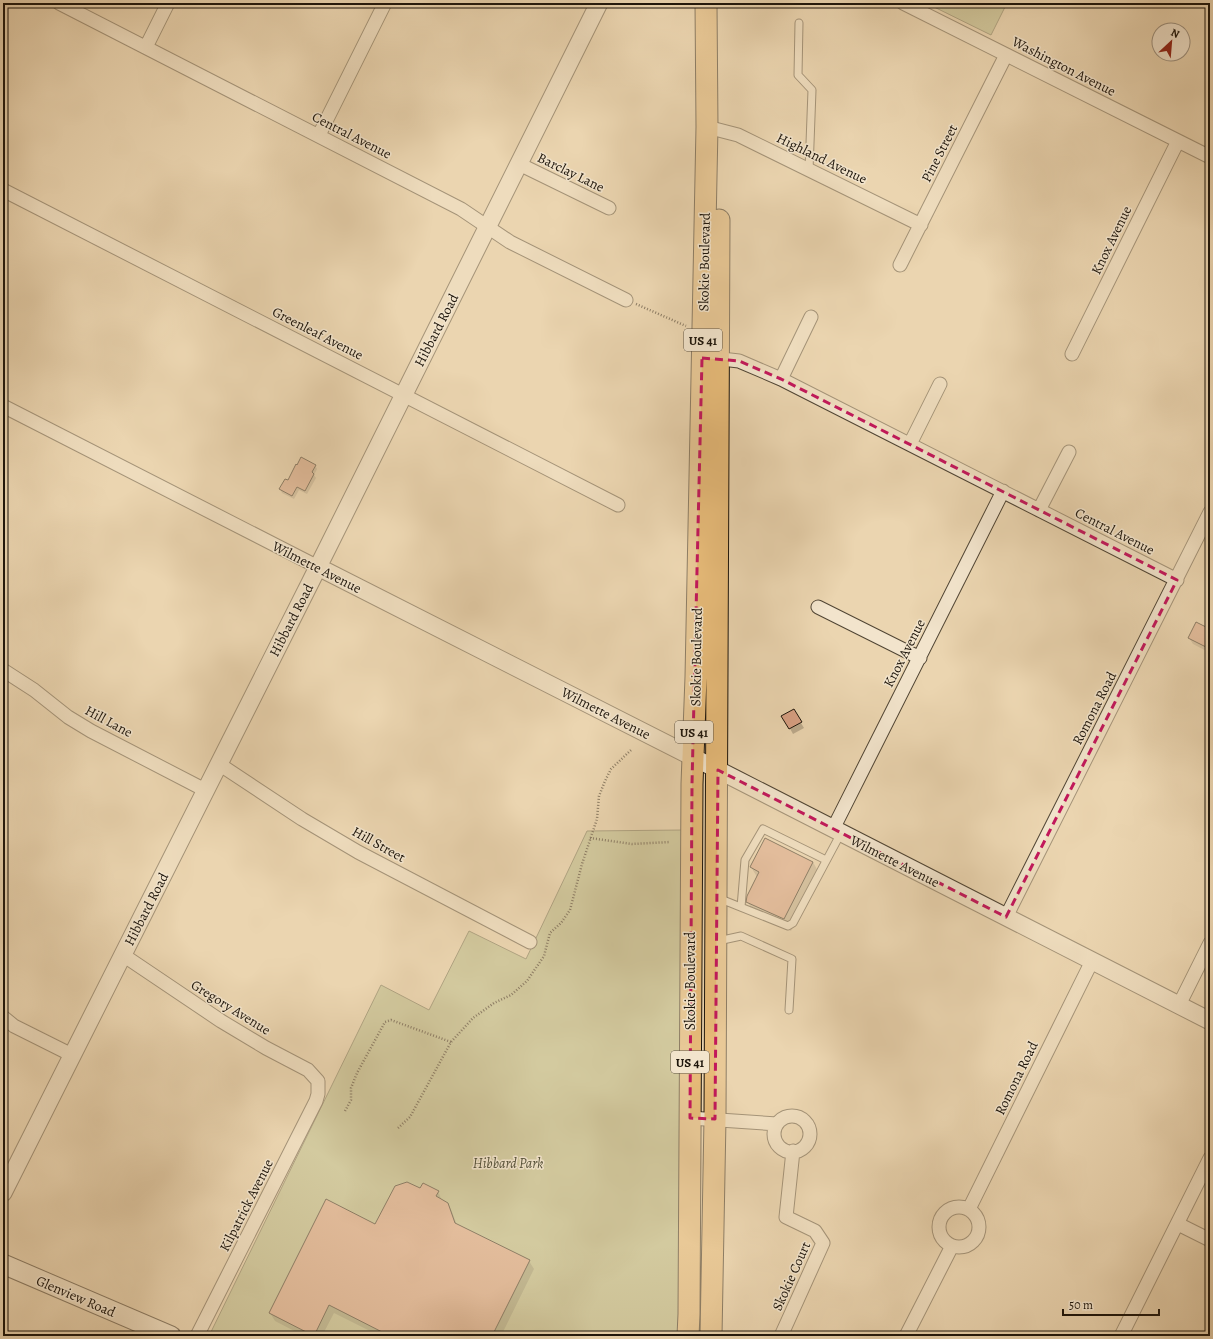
<svg xmlns="http://www.w3.org/2000/svg" width="1213" height="1339" viewBox="0 0 1213 1339" font-family="Alegreya,serif">
<style>
.green{fill:#b7bd8b;stroke:#6a694b}
.shadow{fill:#0003}
.building{fill:#daa184;stroke:#1d150b}
.lines{fill:none;stroke-linecap:round;stroke-linejoin:round}
.service-casing{stroke:#504534;stroke-width:9}
.minor-casing{stroke:#504534;stroke-width:15}
.tertiary-casing{stroke:#504534;stroke-width:19}
.secondary-casing{stroke:#1d150b;stroke-width:21}
.primary-casing{stroke:#1d150b;stroke-width:23}
.path{stroke:#1d150b;stroke-width:2.5;stroke-dasharray:1 2;stroke-linecap:butt}
.service{stroke:#f2e4cc;stroke-width:7}
.minor{stroke:#f2e4cc;stroke-width:13}
.tertiary{stroke:#f2e4cc;stroke-width:17}
.secondary{stroke:#f2e4cc;stroke-width:19}
.primary{stroke:#e6ba78;stroke-width:21}
.marked{fill:none;stroke:#c2185b;stroke-width:3;stroke-dasharray:8 5;stroke-linejoin:round}
.labels{text-anchor:middle;stroke-width:3;stroke-linejoin:round;paint-order:stroke}
.shield{fill:#f2e4cc;stroke:#5d5345;stroke-width:1}
.shield-label{font-size:13px;font-weight:bold;fill:#1d150b}
.street-label{font-size:14px;fill:#1d150b;stroke:#f2e4cc}
.park-label{font-size:14px;font-style:italic;fill:#535038;stroke:#f2e4cc}
</style>
<rect width="100%" height="100%" fill="#ebd5b0"/>
<filter id="stains"><feTurbulence type="fractalNoise" baseFrequency=".005" numOctaves="4"/><feColorMatrix values="0 0 0 0 .2 0 0 0 0 .09 0 0 0 0 .02 0 0 0 .5 -.17"/></filter>
<radialGradient id="worn" r=".72"><stop offset=".6" stop-color="#630" stop-opacity="0"/><stop offset="1" stop-color="#630" stop-opacity=".3"/></radialGradient>
<path class="green" d="M926 3H1007L991 35Z
M683 830 680 1336H209L381 985 429 1010 469 931 526 959 587 831Z"/>
<path class="shadow" d="M315 465 317 469 314 475 316 478 307 494 299 490 294 499 282 493 280 489 288 482Z
M1210 587V602L1208 598 1209 596 1207 592Z
M1210 619V653L1193 644 1189 638 1205 628Z
M793 710 804 728 793 734 783 716Z
M813 862 820 875 791 931 755 914 747 901 757 877 751 867Z
M421 1190 438 1191 442 1201 448 1203 452 1212 457 1225 529 1261 534 1269 501 1336H380L334 1313 322 1336H304L275 1321 270 1313Z"/>
<path class="building" d="M301 457 316 465 312 472 314 474 305 491 297 487 292 496 279 489 285 479 288 480 296 464 297 465Z
M1196 622 1210 629V649L1188 638Z
M794 709 802 722 789 729 781 716Z
M765 838 813 862 784 919 746 902 747 896 759 872 750 867Z
M407 1182 420 1188 423 1183 439 1191 436 1196 448 1203 455 1223 530 1260 492 1336H390L329 1305 314 1336 269 1313 326 1199 375 1224 395 1186Z"/>
<g class="lines">
<g class="service-casing">
<path id="service" d="M799 23 798 75 812 90 809 170
M718 898 788 926 793 923 841 833
M741 907 745 860 763 829 826 860
M718 941 741 936 792 959 789 1010"/>
</g>
<g class="minor-casing">
<path id="minor" d="M59 3 461 209 510 242 626 300
M903 3 1210 157
M146 47 168 3
M707 127 738 135 921 225
M319 135 385 3
M519 164 609 208
M3 190 618 505
M900 265 1006 55
M1072 354 1178 141
M713 358 739 361 781 379 1177 580
M781 379 811 317
M3 406 318 567
M910 444 940 384
M1039 510 1069 452
M818 607 920 658
M3 670 34 690 68 717 91 731 205 790
M219 764 302 819 358 852 530 942
M833 829 1003 491
M1006 917 1210 512
M123 955 221 1021 266 1048 308 1070 318 1081V1094L316 1101 197 1336
M1179 1005 1210 943
M3 1017 14 1026 72 1055
M774 1134a18 18 0 1 1 36 0a18 18 0 1 1-36 0Z
M690 1118 777 1124
M939 1227a20 20 0 1 1 40 0a20 20 0 1 1-40 0Z
M969 1209 1092 961
M1178 1224 1210 1240
M781 1336 823 1243 815 1231 786 1217 793 1151
M906 1336 952 1246
M1121 1336 1210 1158"/>
</g>
<g class="tertiary-casing">
<path id="tertiary" d="M318 567 736 779 1210 1021
M3 1193 310 583 599 3"/>
</g>
<g class="secondary-casing">
<path id="secondary" d="M3 1264 171 1336"/>
</g>
<g class="primary-casing">
<path id="primary" d="M688 1336 689 1314 692 784 696 677 707 127 706 3
M711 1336 715 1119 719 220"/>
</g>
<path class="path" d="M636 304 686 326
M590 838 632 844 670 842
M345 1111 351 1100V1088L357 1073 385 1022 391 1020 451 1042
M398 1128 410 1117 451 1042 473 1018 494 1003 511 995 527 981 544 956 550 933 561 923 570 910 582 864 597 819 599 796 605 781 611 769 631 750"/>
<use href="#service" class="service"/>
<use href="#minor" class="minor"/>
<use href="#tertiary" class="tertiary"/>
<use href="#secondary" class="secondary"/>
<use href="#primary" class="primary"/>
</g>
<path d="M0 0H1213V1339H0ZM702 358 739 361 781 379 1177 580 1006 917 718 770 715 1119 690 1118 692 784Z" fill="#ebd5b0" fill-opacity=".55" fill-rule="evenodd"/>
<path class="marked" d="M702 358 739 361 781 379 1177 580 1006 917 718 770 715 1119 690 1118 692 784Z"/>
<g class="labels">
<g class="shield">
<rect x="684" y="329" width="38" height="22" rx="3"/>
<rect x="675" y="721" width="38" height="22" rx="3"/>
<rect x="671" y="1051" width="38" height="22" rx="3"/>
</g>
<g class="shield-label">
<text x="703" y="345">US 41</text>
<text x="694" y="737">US 41</text>
<text x="690" y="1067">US 41</text>
</g>
<g class="street-label">
<text transform="translate(1064 66) rotate(27)" y="5">Washington Avenue</text>
<text transform="translate(352 135) rotate(27)" y="5">Central Avenue</text>
<text transform="translate(939 153) rotate(-63)" y="5">Pine Street</text>
<text transform="translate(822 158) rotate(26)" y="5">Highland Avenue</text>
<text transform="translate(571 172) rotate(26)" y="5">Barclay Lane</text>
<text transform="translate(1111 240) rotate(-64)" y="5">Knox Avenue</text>
<text transform="translate(704 262) rotate(-89)" y="5">Skokie Boulevard</text>
<text transform="translate(436 330) rotate(-63)" y="5">Hibbard Road</text>
<text transform="translate(318 333) rotate(27)" y="5">Greenleaf Avenue</text>
<text transform="translate(1115 531) rotate(27)" y="5">Central Avenue</text>
<text transform="translate(317 567) rotate(27)" y="5">Wilmette Avenue</text>
<text transform="translate(291 620) rotate(-63)" y="5">Hibbard Road</text>
<text transform="translate(904 653) rotate(-63)" y="5">Knox Avenue</text>
<text transform="translate(696 657) rotate(-89)" y="5">Skokie Boulevard</text>
<text transform="translate(1094 708) rotate(-63)" y="5">Romona Road</text>
<text transform="translate(606 713) rotate(27)" y="5">Wilmette Avenue</text>
<text transform="translate(109 721) rotate(28)" y="5">Hill Lane</text>
<text transform="translate(379 844) rotate(29)" y="5">Hill Street</text>
<text transform="translate(895 861) rotate(27)" y="5">Wilmette Avenue</text>
<text transform="translate(146 909) rotate(-63)" y="5">Hibbard Road</text>
<text transform="translate(690 981) rotate(-90)" y="5">Skokie Boulevard</text>
<text transform="translate(231 1007) rotate(32)" y="5">Gregory Avenue</text>
<text transform="translate(1016 1078) rotate(-64)" y="5">Romona Road</text>
<text transform="translate(246 1205) rotate(-63)" y="5">Kilpatrick Avenue</text>
<text transform="translate(791 1276) rotate(-66)" y="5">Skokie Court</text>
<text transform="translate(76 1296) rotate(23)" y="5">Glenview Road</text>
</g>
<g class="park-label">
<text x="508" y="1168">Hibbard Park</text>
</g>
</g>
<rect width="1213" height="1339" fill="none" stroke="#ebd5b0" stroke-width="16"/>
<rect x="4" y="4" width="1205" height="1331" fill="none" stroke="#1d150b" stroke-width="2"/>
<rect x="8" y="8" width="1197" height="1323" fill="none" stroke="#1d150b"/>
<g transform="translate(1171 42) rotate(26)"><circle r="19" fill="#f2e4cc" stroke="#9d917f"/>
<path d="M0-3L7 15L0 10L-7 15Z" fill="#8f2418"/>
<text y="-6" font-size="11" font-weight="bold" text-anchor="middle" fill="#1d150b">N</text>
</g>
<path d="M1063 1309v6h96v-6" fill="none" stroke="#1d150b" stroke-width="2"/>
<text x="1069" y="1309" font-size="12" fill="#1d150b" stroke="#f2e4cc" stroke-width="3" paint-order="stroke">50 m</text>
<rect width="100%" height="100%" filter="url(#stains)"/>
<rect width="100%" height="100%" fill="url(#worn)"/>
</svg>
